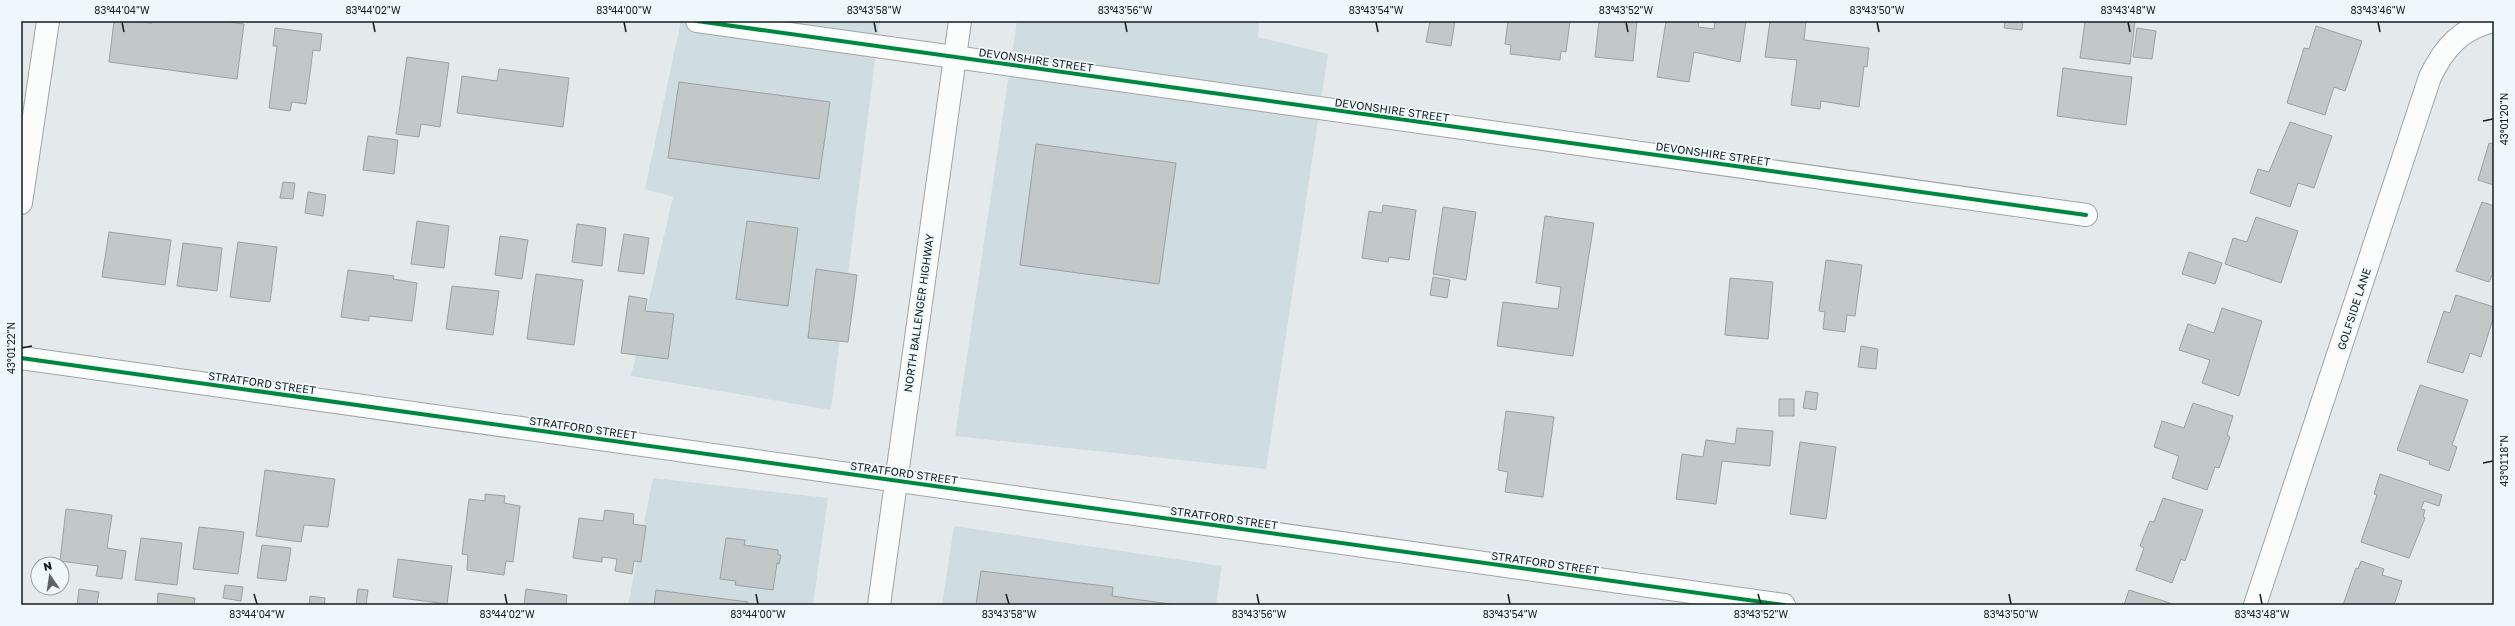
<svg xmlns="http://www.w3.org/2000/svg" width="2515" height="626" viewBox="0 0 2515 626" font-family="'Golos Text',sans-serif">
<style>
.built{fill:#cfdce0}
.building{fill:#c2c7c8;stroke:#9ba0a2}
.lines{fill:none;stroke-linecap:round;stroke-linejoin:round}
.minor-casing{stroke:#a0a4a6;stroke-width:24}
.secondary-casing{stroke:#a0a4a6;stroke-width:24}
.minor{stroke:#fbfcfc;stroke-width:22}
.secondary{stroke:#fbfcfc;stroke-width:22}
.cycleway-casing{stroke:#eef8fc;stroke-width:6}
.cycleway{stroke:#00873e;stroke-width:4}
.ticks{fill:none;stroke:#171b1c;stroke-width:1.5}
.labels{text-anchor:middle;stroke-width:3.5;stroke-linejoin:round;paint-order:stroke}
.street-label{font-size:11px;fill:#171b1c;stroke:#eef8fc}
.neatline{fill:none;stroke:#171b1c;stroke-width:1.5}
.ticks-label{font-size:10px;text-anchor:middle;fill:#171b1c}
</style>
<rect width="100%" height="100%" fill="#e4eaec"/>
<path class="built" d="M681 21H880L831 410 631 376 673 197 645 189Z
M1017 21H1259L1258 37 1328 54 1266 469 955 436Z
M653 478 828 498 813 605H628Z
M954 526 1222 566 1216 605H942Z"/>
<path class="building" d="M114 21 152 23V21H221L244 24 237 79 109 62Z
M1430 21H1455L1451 46 1426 42Z
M1508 21H1570L1566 52 1561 51 1560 60 1510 54 1511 45 1505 44Z
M1599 21H1637L1633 61 1595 57Z
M1666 21H1699L1698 27 1714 29 1715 21H1746L1740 62 1694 52 1689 82 1657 77Z
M1770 21H1806L1804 40 1869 48 1867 67 1864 66 1859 107 1821 101 1820 109 1791 105 1797 60 1765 57Z
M2005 21H2023L2022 30 2004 28Z
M2085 21H2135L2130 64 2080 58Z
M2316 26 2362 41 2345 91 2334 87 2325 115 2287 103 2304 48 2309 49Z
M275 28 322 34 320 51 313 50 306 104 292 102 290 111 269 108 277 46H273Z
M2137 28 2156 31 2152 59 2133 57Z
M407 57 449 63 440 127 421 124 419 137 396 134Z
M2063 68 2132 77 2126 125 2057 116Z
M499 69 569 78 563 127 457 113 462 76 497 81Z
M679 82 830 102 819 179 668 158Z
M2290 122 2332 136 2314 188 2298 183 2290 207 2250 193 2258 169 2269 172Z
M368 136 398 140 394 174 363 170Z
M2489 143 2494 144V185L2478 180Z
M1036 144 1176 163 1159 284 1020 265Z
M283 182 295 183 293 199 280 198Z
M308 192 326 195 323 216 305 213Z
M2482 202 2494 206V277L2492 275 2489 282 2456 271Z
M1383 205 1416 210 1409 260 1389 257 1388 262 1362 258 1369 211 1382 213Z
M1443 207 1476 212 1466 280 1433 274Z
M1545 216 1594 223 1573 356 1497 346 1503 302 1558 309 1561 287 1536 283Z
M2256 217 2298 231 2281 283 2225 264 2233 238 2247 242Z
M417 221 449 226 444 268 411 264Z
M747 221 798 228 788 306 736 299Z
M577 224 606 228 602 266 572 262Z
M109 232 171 240 165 285 102 277Z
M624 234 649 238 644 274 618 271Z
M500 236 528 240 522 279 495 275Z
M238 242 277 247 270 302 230 297Z
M183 243 222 248 217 291 177 286Z
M2189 252 2222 263 2215 284 2182 274Z
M1826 260 1862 265 1855 316 1847 315 1845 332 1823 329 1825 312 1819 311Z
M816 269 857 275 848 342 808 338Z
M348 270 394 276 393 279 417 283 412 321 369 316V321L341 317Z
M536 274 583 280 574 345 527 339Z
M1433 277 1450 280 1447 298 1430 295Z
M1730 278 1773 282 1768 339 1725 335Z
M452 286 499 291 493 335 446 329Z
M2456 295 2494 307V316L2481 357 2470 353 2463 373 2427 362 2444 311 2450 313Z
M629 296 647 299 645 311 674 314 668 359 621 353Z
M2222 308 2262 321 2239 396 2202 383 2210 360 2179 350 2188 324 2214 333Z
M1861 346 1878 349 1876 369 1858 367Z
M2420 385 2468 400 2452 445 2457 447 2449 471 2429 464 2430 461 2397 450Z
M1806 391 1818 393 1816 410 1803 408Z
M1779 399H1794V416H1779Z
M2193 403 2233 416 2227 435 2230 437 2219 468 2215 467 2207 490 2172 478 2179 456 2154 447 2162 421 2184 428Z
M1506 411 1554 417 1543 497 1505 492 1508 472 1498 470Z
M1737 428 1773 431 1770 466 1722 461 1716 504 1676 499 1682 454 1703 457 1706 440 1735 444Z
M1800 442 1836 447 1826 519 1790 514Z
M265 470 335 479 328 527 304 525 301 542 256 536Z
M2380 474 2442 495 2439 506 2424 501 2421 509 2425 510 2423 517 2425 518 2409 558 2361 542 2377 495 2374 494Z
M485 494 505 496 504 503 520 506 513 562 506 561 504 575 467 570 468 555 462 554 469 499 485 501Z
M2163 498 2203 510 2185 561 2181 559 2172 583 2136 570 2144 548 2140 546 2150 521 2154 522Z
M66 509 112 515 107 548 126 551 122 579 96 576 98 566 60 561Z
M605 510 634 514 633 524 646 526 641 562 634 561 632 574 615 571 617 559 602 557V562L573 558 579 518 603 521Z
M199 527 244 532 238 574 193 569Z
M141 538 182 543 177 585 135 580Z
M726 538 745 540 744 545 778 550V555H781L779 564 777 563 773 590 735 585 736 581 720 579Z
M262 545 291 548 286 581 257 578Z
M398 559 452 566 447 604 393 597Z
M2361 561 2384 569 2382 575 2402 581 2394 605H2343L2356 568 2358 569Z
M981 571 1113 587 1112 596 1178 605H976Z
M225 585 243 587 241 601 223 598Z
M79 589 99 592 97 605H77Z
M358 589 368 590 366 605H356Z
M526 589 567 595 566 605H524Z
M656 590 748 602 747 605H654Z
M2129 590 2170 603V605H2124Z
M158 593 195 598 194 605H157Z
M310 596 325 598 324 605H309Z"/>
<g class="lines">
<g class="minor-casing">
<path id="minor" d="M697 21 2086 215
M21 203 48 21
M21 358 1784 605
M2255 605 2430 77C2444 48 2461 28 2494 21"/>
</g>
<g class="secondary-casing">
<path id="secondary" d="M879 605 960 21"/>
</g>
<use href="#minor" class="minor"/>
<use href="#secondary" class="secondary"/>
<g class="cycleway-casing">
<path id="cycleway" d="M697 21 2086 215
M21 358 1784 605"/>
</g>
<use href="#cycleway" class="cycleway"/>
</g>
<path class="ticks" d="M122 22 124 32M373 22 375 32M624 22 626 32M874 22 876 32M1125 22 1127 32M1376 22 1378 32M1626 22 1628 32M1877 22 1879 32M2128 22 2130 32M2378 22 2380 32M2483 121 2493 119M22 348 32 346M2483 463 2493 461M254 594 257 604M505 594 507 604M756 594 758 604M1006 594 1009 604M1257 594 1259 604M1508 594 1510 604M1758 594 1761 604M2009 594 2011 604M2260 594 2262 604"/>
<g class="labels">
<g class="street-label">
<text transform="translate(1036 60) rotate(8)" y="4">DEVONSHIRE STREET</text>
<text transform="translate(1392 110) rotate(8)" y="4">DEVONSHIRE STREET</text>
<text transform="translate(1713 154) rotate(8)" y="4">DEVONSHIRE STREET</text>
<text transform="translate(2354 309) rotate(-72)" y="4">GOLFSIDE LANE</text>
<text transform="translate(919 313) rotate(-82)" y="4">NORTH BALLENGER HIGHWAY</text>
<text transform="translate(262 383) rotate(8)" y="4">STRATFORD STREET</text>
<text transform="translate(583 428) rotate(8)" y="4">STRATFORD STREET</text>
<text transform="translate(904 473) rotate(8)" y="4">STRATFORD STREET</text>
<text transform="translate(1224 518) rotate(8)" y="4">STRATFORD STREET</text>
<text transform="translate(1545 563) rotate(8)" y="4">STRATFORD STREET</text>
</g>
</g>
<rect width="2515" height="626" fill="none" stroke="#eef8fc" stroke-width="44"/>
<g transform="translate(50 576) rotate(347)"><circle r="19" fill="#eef8fc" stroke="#98a0a2"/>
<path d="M0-3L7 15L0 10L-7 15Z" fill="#5f6365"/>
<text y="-6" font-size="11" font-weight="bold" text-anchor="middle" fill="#171b1c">N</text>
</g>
<rect x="22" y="22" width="2471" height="582" class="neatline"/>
<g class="ticks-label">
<text x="122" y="14">83°44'04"W</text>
<text x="373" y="14">83°44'02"W</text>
<text x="624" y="14">83°44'00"W</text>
<text x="874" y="14">83°43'58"W</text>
<text x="1125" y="14">83°43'56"W</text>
<text x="1376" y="14">83°43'54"W</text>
<text x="1626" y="14">83°43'52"W</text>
<text x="1877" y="14">83°43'50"W</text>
<text x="2128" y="14">83°43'48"W</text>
<text x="2378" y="14">83°43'46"W</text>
<text transform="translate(2504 119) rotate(-90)" y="4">43°01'20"N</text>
<text transform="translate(11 348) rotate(-90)" y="4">43°01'22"N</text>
<text transform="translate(2504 461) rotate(-90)" y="4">43°01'18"N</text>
<text x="257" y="618">83°44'04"W</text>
<text x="507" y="618">83°44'02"W</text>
<text x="758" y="618">83°44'00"W</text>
<text x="1009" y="618">83°43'58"W</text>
<text x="1259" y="618">83°43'56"W</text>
<text x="1510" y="618">83°43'54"W</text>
<text x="1761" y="618">83°43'52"W</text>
<text x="2011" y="618">83°43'50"W</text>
<text x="2262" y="618">83°43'48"W</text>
</g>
</svg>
